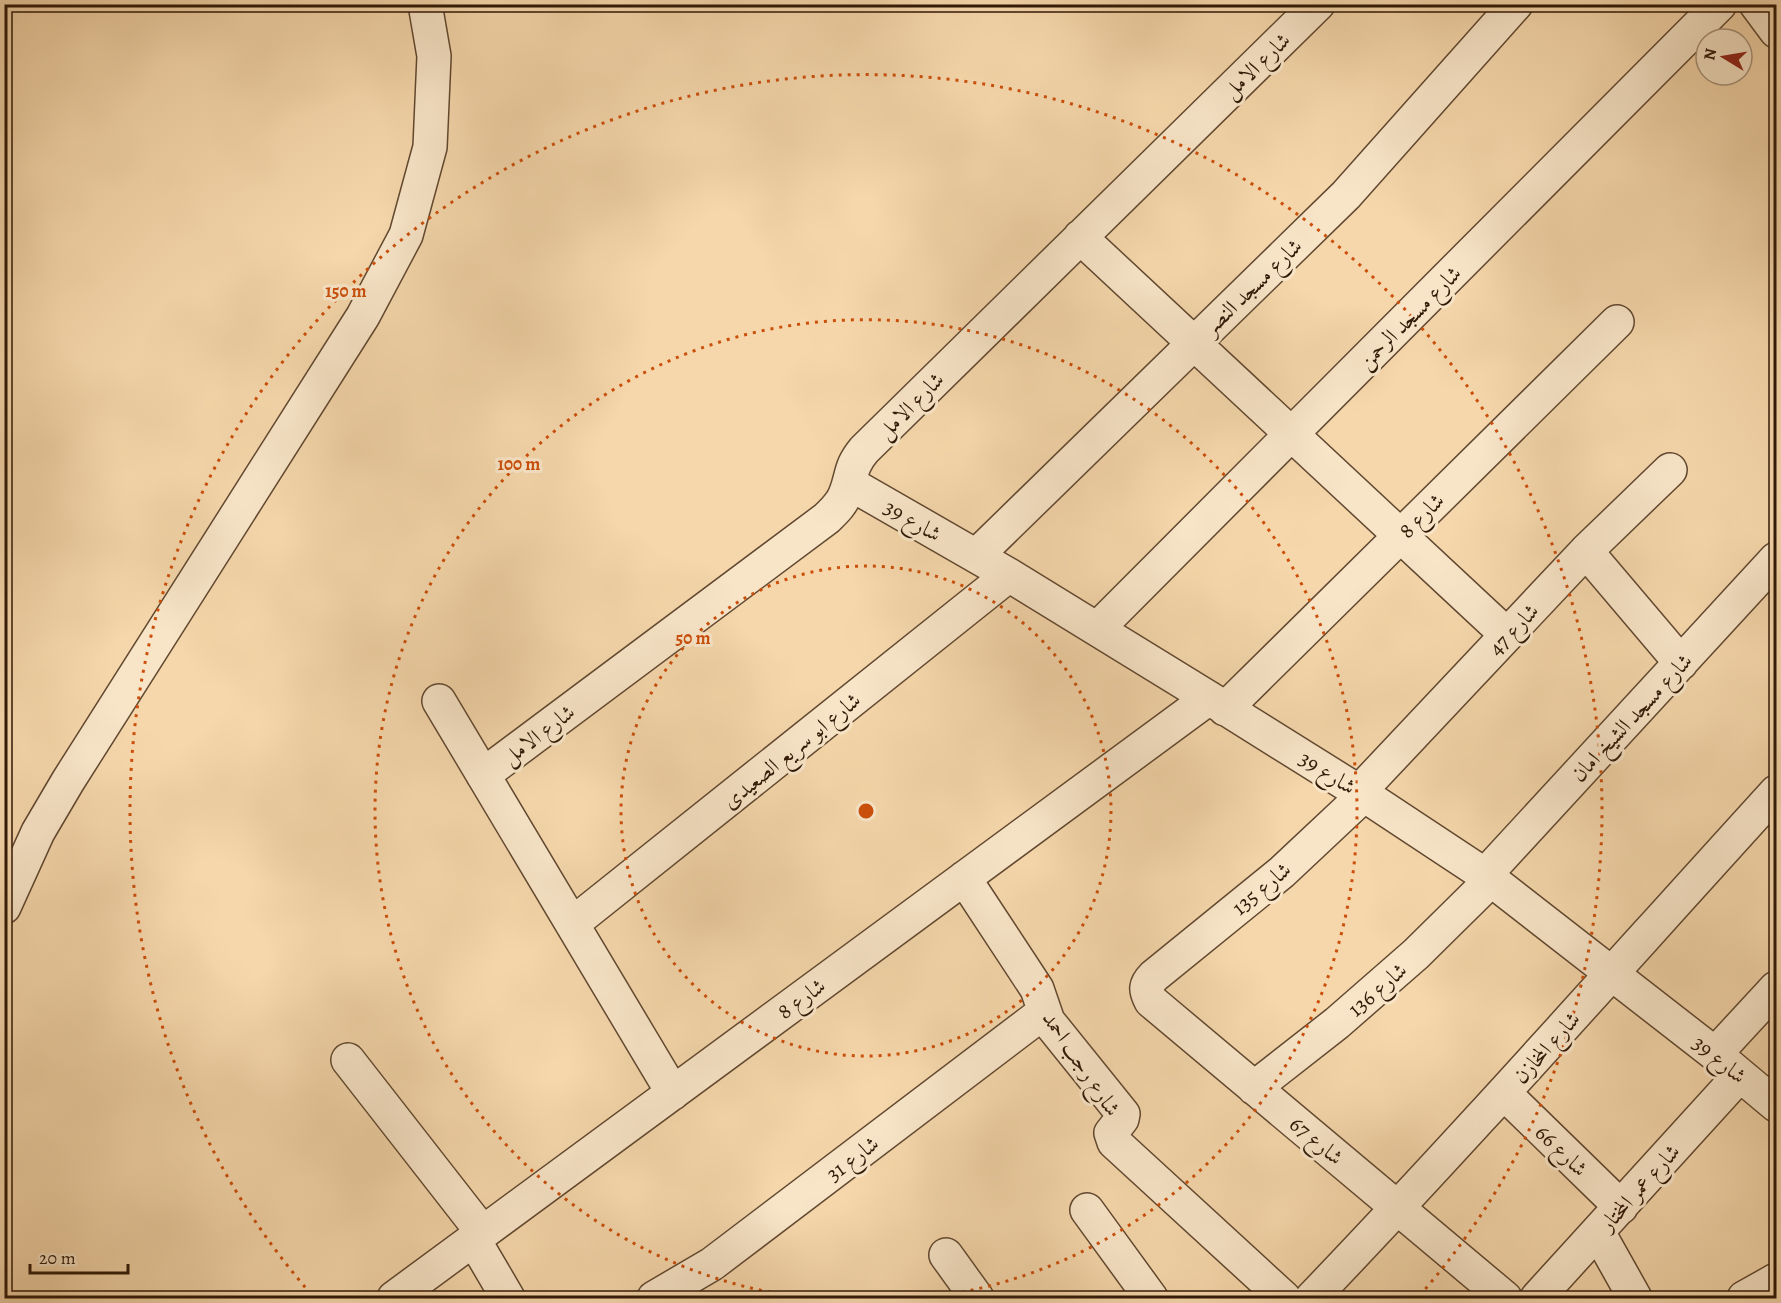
<svg xmlns="http://www.w3.org/2000/svg" width="1781" height="1303" viewBox="0 0 1781 1303" font-family="Alegreya,Amiri,serif">
<style>
.lines{fill:none;stroke-linecap:round;stroke-linejoin:round}
.street-casing{stroke:#614830;stroke-width:36}
.street{stroke:#f8e5c8;stroke-width:33}
.ring{fill:none;stroke:#cc4f0b;stroke-width:3;stroke-dasharray:3 6}
.labels{text-anchor:middle;stroke-width:6;stroke-linejoin:round;paint-order:stroke}
.street-label{font-size:22px;fill:#301907;stroke:#f8e5c8}
.centre{fill:#cc4f0b;stroke:#f8e5c8;stroke-width:3}
.ring-label{font-size:18px;text-anchor:middle;font-weight:bold;fill:#cc4f0b;stroke:#f8e5c8;stroke-width:6;stroke-linejoin:round;paint-order:stroke}
</style>
<rect width="100%" height="100%" fill="#f5d7ab"/>
<filter id="stains"><feTurbulence type="fractalNoise" baseFrequency=".00333" numOctaves="4"/><feColorMatrix values="0 0 0 0 .2 0 0 0 0 .09 0 0 0 0 .02 0 0 0 .5 -.17"/></filter>
<radialGradient id="worn" r=".72"><stop offset=".6" stop-color="#630" stop-opacity="0"/><stop offset="1" stop-color="#630" stop-opacity=".3"/></radialGradient>
<g class="lines">
<g class="street-casing">
<path id="street" d="M1756 4 1776 31
M1080 237 1507 635
M849 483 1009 575 1209 698 1364 795 1485 875 1715 1054 1776 1105
M1586 551 1681 663
M976 556 1346 195 1516 4
M1097 629 1720 4
M439 701 673 1093
M1225 709 1617 322
M483 775 827 518C834 511 841 505 845 495 853 476 849 468 864 450L1318 4
M1359 792 1586 551 1670 470
M1364 795 1282 872 1154 976C1145 985 1145 990 1151 1001L1505 1298
M1485 875 1776 559
M964 878 1037 989 1048 1021 1123 1114 1122 1119 1111 1133 1114 1142 1284 1298
M4 907 38 832 68 781 363 316 406 235 430 147 434 56 425 4
M572 924 1009 575
M1715 1054 1776 988
M348 1060 483 1233
M1254 1088 1337 1023 1416 954 1491 880
M1504 1093 1621 1207
M1087 1210 1151 1298
M1598 1232 1635 1298
M474 1240 508 1298
M946 1255 977 1298
M394 1298 1209 698
M654 1298 712 1264 1044 1012
M1312 1298C1470 1133 1622 961 1776 792
M1537 1298 1740 1075
M1744 1298 1776 1280"/>
</g>
<use href="#street" class="street"/>
</g>
<g class="ring">
<circle cx="866" cy="811" r="245"/>
<path d="M806 1298A491 491 0 1 1 926 1298"/>
<path d="M311 1294A736 736 0 1 1 1421 1294"/>
</g>
<g class="labels">
<g class="street-label">
<text transform="translate(1256 65) rotate(-44)" y="8">شارع الامل</text>
<text transform="translate(1252 286) rotate(-44)" y="8">شارع مسجد النصر</text>
<text transform="translate(1409 317) rotate(-45)" y="8">شارع مسجد الرحمن</text>
<text transform="translate(910 405) rotate(-45)" y="8">شارع الامل</text>
<text transform="translate(1421 515) rotate(-45)" y="8">شارع 8</text>
<text transform="translate(913 520) rotate(30)" y="8">شارع 39</text>
<text transform="translate(1513 629) rotate(-47)" y="8">شارع 47</text>
<text transform="translate(1631 717) rotate(-47)" y="8">شارع مسجد الشيخ امان</text>
<text transform="translate(538 734) rotate(-37)" y="8">شارع الامل</text>
<text transform="translate(791 750) rotate(-39)" y="8">شارع ابو سريع الصعيدى</text>
<text transform="translate(1328 772) rotate(32)" y="8">شارع 39</text>
<text transform="translate(1261 888) rotate(-40)" y="8">شارع 135</text>
<text transform="translate(1377 989) rotate(-41)" y="8">شارع 136</text>
<text transform="translate(801 998) rotate(-36)" y="8">شارع 8</text>
<text transform="translate(1546 1047) rotate(-48)" y="8">شارع المخازن</text>
<text transform="translate(1720 1059) rotate(39)" y="8">شارع 39</text>
<text transform="translate(1082 1063) rotate(56)" y="8">شارع رجب احمد</text>
<text transform="translate(1317 1140) rotate(40)" y="8">شارع 67</text>
<text transform="translate(1562 1150) rotate(44)" y="8">شارع 66</text>
<text transform="translate(852 1158) rotate(-37)" y="8">شارع 31</text>
<text transform="translate(1639 1187) rotate(-48)" y="8">شارع عمر المختار</text>
</g>
</g>
<circle cx="866" cy="811" r="9" class="centre"/>
<g class="ring-label">
<text x="346" y="297">150 m</text>
<text x="519" y="470">100 m</text>
<text x="693" y="644">50 m</text>
</g>
<rect width="1781" height="1303" fill="none" stroke="#f5d7ab" stroke-width="24"/>
<rect x="6" y="6" width="1769" height="1291" fill="none" stroke="#301907" stroke-width="3"/>
<rect x="12" y="12" width="1757" height="1279" fill="none" stroke="#301907" stroke-width="1.5"/>
<g transform="translate(1724 57) rotate(281)"><circle r="28" fill="#f8e5c8" stroke="#a8937b" stroke-width="1.5"/>
<path d="M0-4.5L10 22L0 15L-10 22Z" fill="#8f2418"/>
<text y="-9" font-size="16" font-weight="bold" text-anchor="middle" fill="#301907">N</text>
</g>
<path d="M30 1264v9h98v-9" fill="none" stroke="#301907" stroke-width="3"/>
<text x="39" y="1264" font-size="18" fill="#301907" stroke="#f8e5c8" stroke-width="4.5" paint-order="stroke">20 m</text>
<rect width="100%" height="100%" filter="url(#stains)"/>
<rect width="100%" height="100%" fill="url(#worn)"/>
</svg>
